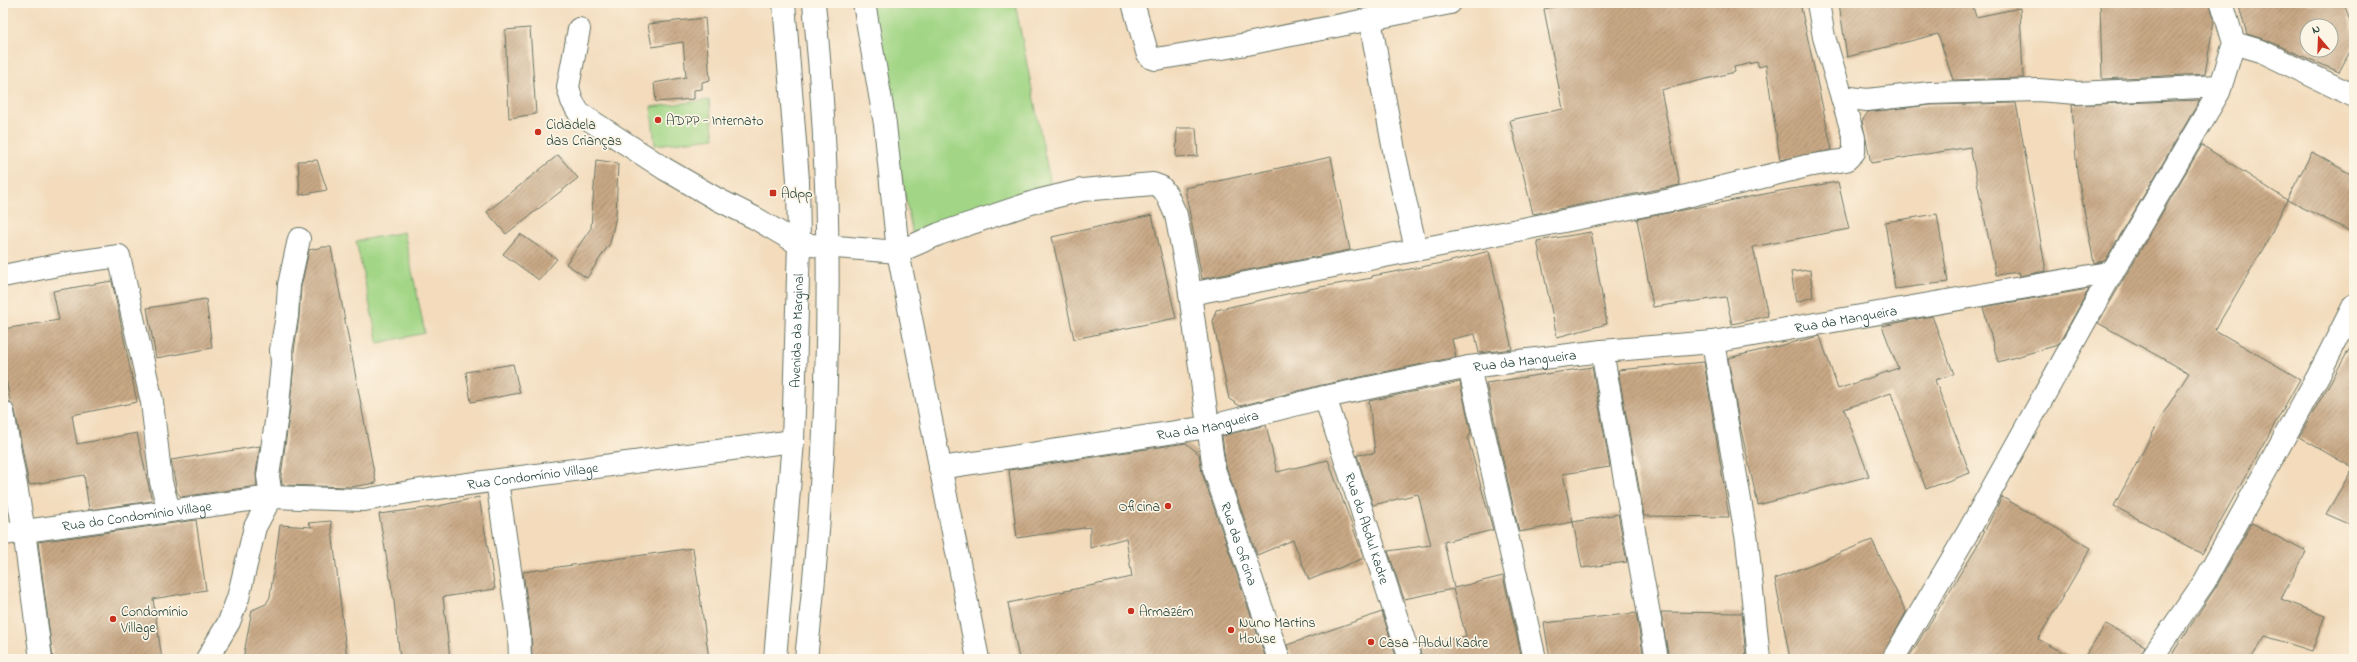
<svg xmlns="http://www.w3.org/2000/svg" width="2357" height="662" viewBox="0 0 2357 662" font-family="'Indie Flower',sans-serif">
<style>
.pitch{fill:#a2d686;stroke:#608a5d}
.building{fill:url(#building-hatch);fill-rule:evenodd}
.lines{fill:none;stroke-linecap:round;stroke-linejoin:round}
.minor-casing{stroke:#697464;stroke-width:24}
.major-casing{stroke:#697464;stroke-width:24}
.minor{stroke:#fff;stroke-width:22}
.major{stroke:#fff;stroke-width:22}
.poi-dot{fill:#c8321e;stroke:#fcf5e5;stroke-width:1.5}
.labels{text-anchor:middle;stroke-width:3.5;stroke-linejoin:round;paint-order:stroke}
.poi-label{font-size:14px;fill:#1f3d34;stroke:#fcf5e5;text-anchor:start}
.street-label{font-size:14px;fill:#1f3d34;stroke:#fcf5e5}
</style>
<defs>
<pattern id="building-hatch" width="6" height="6" patternUnits="userSpaceOnUse"><rect width="6" height="6" fill="#c8a885"/><path d="M-1 1l2-2M0 6l6-6M5 7l2-2" fill="none" stroke="#a28a6e"/></pattern>
</defs>
<rect width="100%" height="100%" fill="#fcf5e5"/>
<filter id="ink" filterUnits="userSpaceOnUse"><feTurbulence type="fractalNoise" baseFrequency=".025" numOctaves="2"/><feDisplacementMap in="SourceGraphic" scale="8" xChannelSelector="R" yChannelSelector="G"/><feConvolveMatrix kernelMatrix="1 2 1 2 8 2 1 2 1" color-interpolation-filters="sRGB"/></filter>
<filter id="wash" filterUnits="userSpaceOnUse"><feTurbulence type="fractalNoise" baseFrequency=".012" numOctaves="4" result="noise"/><feDisplacementMap in="SourceGraphic" scale="16" xChannelSelector="R" yChannelSelector="G"/><feGaussianBlur stdDeviation="0.9" result="paint"/><feColorMatrix in="noise" values="0 0 0 0 0 0 0 0 0 0 0 0 0 0 0 0 0 1.4 0 .05"/><feComposite in="paint" operator="in"/></filter>
<g filter="url(#wash)">
<rect width="100%" height="100%" fill="#f3dbbc"/>
<path class="pitch" d="M867 3H1015L1055 207 913 236Z
M709 100 714 138 655 145 651 107Z
M404 232 425 333 378 343 356 241Z"/>
<g id="blocks">
<path class="building" d="M1572 3H1800L1832 150 1780 160 1766 65 1759 67 1757 62 1734 67 1735 72 1661 90 1680 185 1533 214 1510 120 1563 109 1544 9Z
M1839 3H1972L1976 17 2020 8 2023 78 1953 80 1938 34 1847 57Z
M2100 3H2210L2214 20 2205 74 2102 79Z
M2238 3H2344L2354 34V44L2339 72 2266 40 2247 34ZM2307 26H2331V50H2307Z
M705 18 710 80 702 82V89L694 90V99L656 102 654 83 686 77 683 42 652 47 648 24Z
M530 28 536 114 509 118 505 30Z
M2200 100 2105 261 2094 263 2077 172 2072 105Z
M2016 103 2046 271 2020 276 2019 272 1996 275 1970 147 1871 163 1862 121 1868 112 1931 105Z
M1177 128H1196L1198 156 1176 157Z
M2202 145 2287 200 2267 242 2215 330 2300 379 2202 554 2114 506 2164 412 2189 373 2098 323Z
M2312 152 2354 176V233L2287 200Z
M558 155 578 178 506 234 487 212Z
M1331 157 1350 250 1202 279 1185 188Z
M317 160 327 190 300 195 298 161Z
M596 160 618 163 616 216 610 243 587 278 566 264 591 228Z
M1838 182 1849 229 1753 247 1768 316 1732 324 1726 297 1653 307 1637 219 1785 190Z
M1937 214 1948 282 1895 289 1885 222Z
M1152 215 1176 318 1074 339 1052 237Z
M1591 232 1607 324 1557 337 1537 241Z
M520 234 557 259 539 280 503 254Z
M323 247H331L376 483 351 487 282 485 281 476 289 416 294 364V351L299 317 301 287 309 250Z
M1489 251 1512 349 1479 353 1475 334 1452 339 1456 357 1322 385 1240 406 1229 399 1213 321 1216 310 1309 289 1372 278V276L1448 262Z
M1810 270 1813 297 1796 302 1791 272Z
M112 281 137 402 72 415 77 444 137 433 152 501 89 510 84 475 29 485 15 410 10 402 3 361V329L59 320 53 291Z
M2089 289 2058 345 1998 362 1983 307Z
M206 299 212 348 156 358 147 308Z
M1932 316 1954 374 1935 380 1970 473 1926 489 1891 393 1844 409 1869 476 1758 505 1739 421 1728 358 1820 336 1838 389 1898 368 1882 326Z
M2354 341V526L2326 514 2353 468 2299 437Z
M1704 362 1729 517 1644 516 1618 370Z
M513 364 520 393 471 402 466 372Z
M1592 367 1610 467 1563 474 1573 522 1519 532 1486 383Z
M1460 382 1471 432 1468 439 1493 530 1444 542 1454 588 1503 576 1522 659H1422L1419 646 1466 636 1453 589 1404 599 1388 551 1431 545 1418 494 1373 505 1357 455 1375 453 1369 401Z
M1266 425 1277 472 1328 460 1364 558 1309 580 1293 540 1257 555 1226 466 1222 436Z
M1186 443 1199 454 1202 473 1266 659H1019L1008 603 1132 577 1126 538 1090 548V527L1017 538 1009 470Z
M260 446 256 474 257 486 181 497 177 492 171 460Z
M479 497 495 589 443 597 450 659H400L394 601 379 514 434 507Z
M2002 497 2091 548 2038 639 2075 659H1908L1977 546Z
M1618 514 1627 562 1582 568 1573 522Z
M196 520 206 590 153 599 162 659H53L38 542Z
M331 521 347 659H243L252 610 266 604 270 597 280 525 312 527 308 523Z
M2252 523 2306 552 2281 599 2325 616 2312 651 2265 636 2251 659H2181L2172 654 2216 587Z
M1872 540 1906 612 1881 659H1790L1775 579Z
M693 548 709 659H532L531 630 523 572Z
M1382 612 1397 659H1291L1287 645Z
M1661 612 1742 613 1746 659H1669Z
M1636 613 1644 659H1550L1544 623Z
M2106 624 2145 646 2139 659H2083Z"/>
</g>
</g>
<g filter="url(#ink)">
<use href="#blocks" fill-opacity="0" stroke="#697464" stroke-width="1"/>
<g class="lines">
<g class="minor-casing">
<g id="minor">
<path d="M864 3 885 124 898 252 978 659"/>
<path d="M1133 3 1147 52 1150 57 1156 59 1247 44 1450 3"/>
<path d="M1370 20 1395 156 1416 249"/>
<path id="s1" d="M579 29 568 87 572 101 579 113 665 169 715 198 755 218 799 244 898 252 939 234 1037 201 1082 190 1153 184 1161 187 1167 195 1176 215 1187 272 1214 469 1279 659"/>
<path d="M2234 43 2261 51 2354 96"/>
<path d="M1842 97 1867 100 1930 93 2038 90 2077 93 2221 86"/>
<path d="M3 276 68 263 119 256 152 402 161 482 169 510"/>
<path d="M1190 294 1671 200 1807 166 1846 160 1854 152V138L1824 37 1818 3"/>
<path d="M1713 342 1747 541 1759 659"/>
<path d="M1602 351 1657 659"/>
<path d="M1469 367 1535 659"/>
<path id="s2" d="M1325 397 1410 659"/>
<path d="M3 412 24 531 41 659"/>
<path id="s3" d="M940 468 1208 427 1325 397 1469 367 1602 351 1713 342 2113 272"/>
<path d="M497 481 519 632 520 659"/>
<path id="s4" d="M3 534 271 497 364 500 415 491 793 441"/>
<path d="M207 659 229 622 238 598 255 527 271 497 268 476 277 415 282 363 281 350 287 316 289 285 299 239"/>
<path d="M1893 659 1968 532 2108 280 2219 92 2234 43 2222 3"/>
<path d="M2151 659 2205 581 2318 376 2354 305"/>
</g>
</g>
<g class="major-casing">
<g id="major">
<path id="s5" d="M775 659 793 441 799 244 798 180 784 3"/>
<path d="M806 659C830 442 836 220 814 3"/>
</g>
</g>
<use href="#minor" class="minor"/>
<use href="#major" class="major"/>
</g>
</g>
<g class="poi-dot">
<circle cx="658" cy="120" r="4"/>
<circle cx="538" cy="132" r="4"/>
<rect x="769" y="189" width="8" height="8" rx="2"/>
<circle cx="1168" cy="506" r="4"/>
<circle cx="1131" cy="611" r="4"/>
<circle cx="113" cy="619" r="4"/>
<circle cx="1231" cy="630" r="4"/>
<circle cx="1371" cy="642" r="4"/>
</g>
<g class="labels">
<g class="poi-label">
<text x="666" y="125">ADPP - Internato</text>
<text x="546" y="129">Cidadela<tspan x="546" dy="16">das Crianças</tspan></text>
<text x="781" y="198">Adpp</text>
<text x="1160" y="511" text-anchor="end">Oficina</text>
<text x="121" y="616">Condomínio<tspan x="121" dy="16">Village</tspan></text>
<text x="1139" y="616">Armazém</text>
<text x="1239" y="627">Nuno Martins<tspan x="1239" dy="16">House</tspan></text>
<text x="1379" y="647">Casa -Abdul Kadre</text>
</g>
<g class="street-label">
<text dy="5" stroke="none"><textPath href="#s3" startOffset="919">Rua da Mangueira</textPath></text>
<text dy="5" stroke="none"><textPath href="#s5" startOffset="329">Avenida da Marginal</textPath></text>
<text dy="5" stroke="none"><textPath href="#s3" startOffset="595">Rua da Mangueira</textPath></text>
<text dy="5" stroke="none"><textPath href="#s3" startOffset="271">Rua da Mangueira</textPath></text>
<text dy="5" stroke="none"><textPath href="#s4" startOffset="534">Rua Condomínio Village</textPath></text>
<text dy="5" stroke="none"><textPath href="#s4" startOffset="135">Rua do Condomínio Village</textPath></text>
<text dy="5" stroke="none"><textPath href="#s2" startOffset="138">Rua do Abdul Kadre</textPath></text>
<text dy="5" stroke="none"><textPath href="#s1" startOffset="1085">Rua da Oficina</textPath></text>
</g>
</g>
<rect width="2357" height="662" fill="none" stroke="#fcf5e5" stroke-width="16"/>
<g transform="translate(2319 38) rotate(341)"><circle r="19" fill="#fcf5e5" stroke="#a4ab9e"/>
<path d="M0-3L7 15L0 10L-7 15Z" fill="#c8321e"/>
<text y="-6" font-size="11" font-weight="bold" text-anchor="middle" fill="#1f3d34">N</text>
</g>
</svg>
